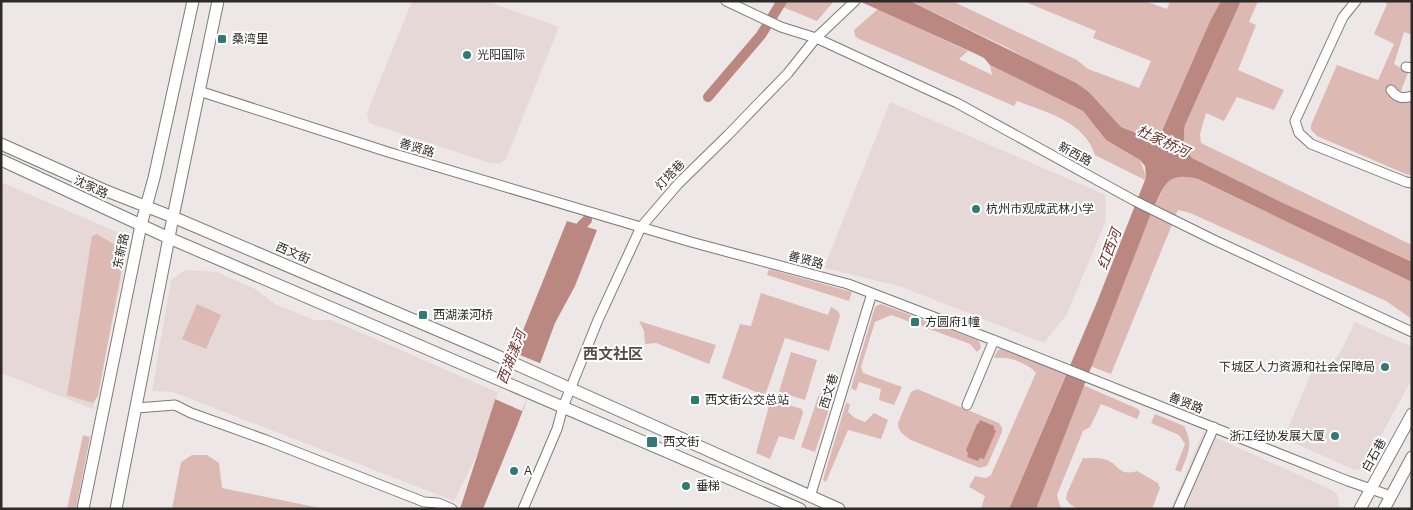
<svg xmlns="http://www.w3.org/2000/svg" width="1413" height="510" viewBox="0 0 1413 510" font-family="Helvetica,'Noto Sans SC',sans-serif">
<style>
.built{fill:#e6d8d6}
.green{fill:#ddb9b4}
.water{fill:#bb8881}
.pier{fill:#ede8e7}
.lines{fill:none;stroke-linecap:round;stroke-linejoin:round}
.canal{stroke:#bb8881;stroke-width:10}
.minor-casing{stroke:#7e7a79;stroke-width:11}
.major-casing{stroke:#7e7a79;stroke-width:13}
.minor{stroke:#fff;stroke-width:9}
.major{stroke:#fff;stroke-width:11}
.poi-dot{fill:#317975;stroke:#fff;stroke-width:2}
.labels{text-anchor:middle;stroke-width:4;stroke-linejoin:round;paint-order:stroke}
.poi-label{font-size:12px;fill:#2d2b2a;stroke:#fff;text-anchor:start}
.street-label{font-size:12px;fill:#2d2b2a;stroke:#fff}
.water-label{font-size:14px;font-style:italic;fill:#702f2a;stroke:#fff}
.quarter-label{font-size:15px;font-weight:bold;fill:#534e4e;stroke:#fff}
</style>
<rect width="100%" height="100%" fill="#ede8e7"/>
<path class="built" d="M412 1H486L559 27 506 159 500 163H490L369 123 367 113Z
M890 102 1106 195 1105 223 1067 314 1044 343 899 286 824 268Z
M1 182 131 238 93 409 1 373Z
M185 270 217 272 255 289 275 304 314 320H332L506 396 454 501 173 392 152 391 171 280Z
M1355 322 1412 347V379L1363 469 1354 470 1284 438 1310 376 1319 364 1332 361 1341 351Z
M1203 432 1328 488 1337 494 1340 509H1171Z"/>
<path class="green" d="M768 1H834L817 21Z
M910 1H952L1077 60 1088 69 1139 88 1151 61 1093 38 1096 31 1023 1H1145L1167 9 1170 1H1221L1210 21 1162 131 1156 136 1149 138 1121 127 1089 92 1006 47Z
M1241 1H1258L1249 22 1256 25 1238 70 1284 90 1274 110 1237 97 1224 121 1206 113 1200 134 1201 143 1412 245V262L1281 202 1192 158C1183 147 1183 138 1185 125Z
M1383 1H1412V35L1404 32 1394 64 1408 73 1397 101 1405 103 1412 100V174L1408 175 1317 136 1311 130V125L1337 65 1378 80 1394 44 1374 34 1387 4Z
M878 9 968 51 959 59 992 75 990 65 1083 111 1106 140 1140 160 1146 176 1145 180 1095 155C1085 122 1046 112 1017 101L1014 106 859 39 855 36 854 30Z
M1185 176 1198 179 1412 282V319L1386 301 1190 213 1178 210 1111 374 1090 366 1152 211 1166 183 1174 177Z
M97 234 125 251 98 396 93 403 67 395 92 236Z
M769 269 852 292 849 301 767 275Z
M761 293 828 315 831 307 838 311 840 316 829 351 785 338 766 393 761 394 722 378 740 324 751 326Z
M197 304 221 315 206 349 182 339Z
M881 304 977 340 980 343 981 348 977 352 970 344 891 315 875 322 861 367 863 373 902 387 894 405 879 400 881 389 859 382 856 391 851 388 874 310 876 306Z
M639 321 716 345 709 364 656 343 645 344 644 331Z
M1001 349 1066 374 1009 509H981L985 496 969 487 975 476 986 478 991 475 1036 373C1031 366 1015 359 1006 358 1001 357 999 359 994 357L998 350Z
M791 352 817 360 805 400 779 392Z
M1083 385 1138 409 1140 412 1137 419 1101 404 1090 427 1083 431 1057 495 1061 509H1036Z
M917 389 999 423 1002 428V432L987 466 980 468 911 440C904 435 898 432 898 423L911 392Z
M821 393 830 396 832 400 815 452 801 447 818 397Z
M776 401 802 409 803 413 794 440 779 436 770 459 756 453 769 406Z
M846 403 850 404 848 412 855 418 865 422 874 413 888 420 881 439 848 430 826 482 823 480Z
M1155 414 1184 426C1194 445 1188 453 1181 472L1175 470 1185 444 1179 435 1151 423Z
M83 435 90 437 76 509H67Z
M192 455H207L219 463 222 488 325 509H172L181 462Z
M1083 458C1091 459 1097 457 1103 459 1120 462 1116 477 1137 471L1158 483 1160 488 1152 509H1078L1071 505 1066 499 1067 493Z"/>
<path class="water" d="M859 1H910L1076 83 1089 92 1121 127 1149 138 1156 136 1162 131 1210 21 1221 1H1241L1185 125C1183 138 1183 147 1192 158L1281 202 1412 262V282L1198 179C1165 171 1165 186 1152 211L1036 509H1009L1097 302 1145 180 1146 176 1145 166 1140 160 1106 140 1083 111 990 65 984 58 976 54Z
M567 221 597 230 575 286 555 323 517 426 483 509H460L495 400Z
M980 420 994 426V429L996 431 984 459 980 458 978 461 967 457 968 453 966 450 977 424 979 423Z"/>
<path class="pier" d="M515 353 542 364 522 411 495 399Z"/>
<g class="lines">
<path class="canal" d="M708 97 761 35 782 1
M577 238 581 226 587 220"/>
<g class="minor-casing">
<path id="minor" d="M726 1 781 27 816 38 957 103 1135 201 1212 239 1412 332
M1356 1 1343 17 1295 121 1299 133 1311 144 1406 182 1412 183
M1406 67 1412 68
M1391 90C1397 98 1402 99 1412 96
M199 91 388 152 691 242 848 284 1001 343 1348 481 1391 496
M967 405 994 340
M136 408 175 405 191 413 266 440 424 502 438 503 452 509
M810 497 872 293
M523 509 557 429 563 407 598 320 641 227 678 184 728 135 788 73 816 38 855 1
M1178 509 1214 427"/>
</g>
<g class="major-casing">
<path id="major" d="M1 144 104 190 173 217 491 353 839 509
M1 160 169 238 800 509
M83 509 141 225 154 178 193 1
M116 509 173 217 218 1
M1360 509 1412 414
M1384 509 1412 457"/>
</g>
<use href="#minor" class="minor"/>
<use href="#major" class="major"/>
</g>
<g class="poi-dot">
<rect x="217" y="34" width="10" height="10" rx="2.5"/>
<circle cx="467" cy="55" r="5"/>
<circle cx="976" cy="209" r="5"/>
<rect x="418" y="310" width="10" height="10" rx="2.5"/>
<rect x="910" y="317" width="10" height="10" rx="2.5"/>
<circle cx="1385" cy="367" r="5"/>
<rect x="690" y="395" width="10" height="10" rx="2.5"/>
<circle cx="1335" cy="436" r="5"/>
<rect x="646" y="436" width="12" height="12" rx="2.5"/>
<circle cx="514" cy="471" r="5"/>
<circle cx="686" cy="486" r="5"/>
</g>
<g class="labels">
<g class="poi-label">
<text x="232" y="43">桑湾里</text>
<text x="477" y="59">光阳国际</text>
<text x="986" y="213">杭州市观成武林小学</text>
<text x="433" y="319">西湖漾河桥</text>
<text x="925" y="326">方圆府1幢</text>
<text x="1375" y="371" text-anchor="end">下城区人力资源和社会保障局</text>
<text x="705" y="404">西文街公交总站</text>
<text x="1325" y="440" text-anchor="end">浙江经协发展大厦</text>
<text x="663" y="446">西文街</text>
<text x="524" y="475">A</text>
<text x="696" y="490">垂梯</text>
</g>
<g class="street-label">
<text transform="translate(417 148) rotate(17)" y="4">善贤路</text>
<text transform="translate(1075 154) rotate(28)" y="4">新西路</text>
<text transform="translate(670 175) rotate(-46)" y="4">灯塔巷</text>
<text transform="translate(91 187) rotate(25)" y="4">沈家路</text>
<text transform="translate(121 251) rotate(-78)" y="4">东新路</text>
<text transform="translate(293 253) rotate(23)" y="4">西文街</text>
<text transform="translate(806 260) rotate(15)" y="4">善贤路</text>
<text transform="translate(829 391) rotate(-73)" y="4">西文巷</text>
<text transform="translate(1186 403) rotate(22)" y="4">善贤路</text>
<text transform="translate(1374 455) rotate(-61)" y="4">白石巷</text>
</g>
<g class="water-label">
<text transform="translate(1163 141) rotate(25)" y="5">杜家桥河</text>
<text transform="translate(1109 249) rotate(-69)" y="5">红西河</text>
<text transform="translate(511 357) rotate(-69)" y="5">西湖漾河</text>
</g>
<g class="quarter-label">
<text x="613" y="359">西文社区</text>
</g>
</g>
<rect width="1413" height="510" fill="none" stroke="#2d2b2a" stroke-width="5"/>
</svg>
